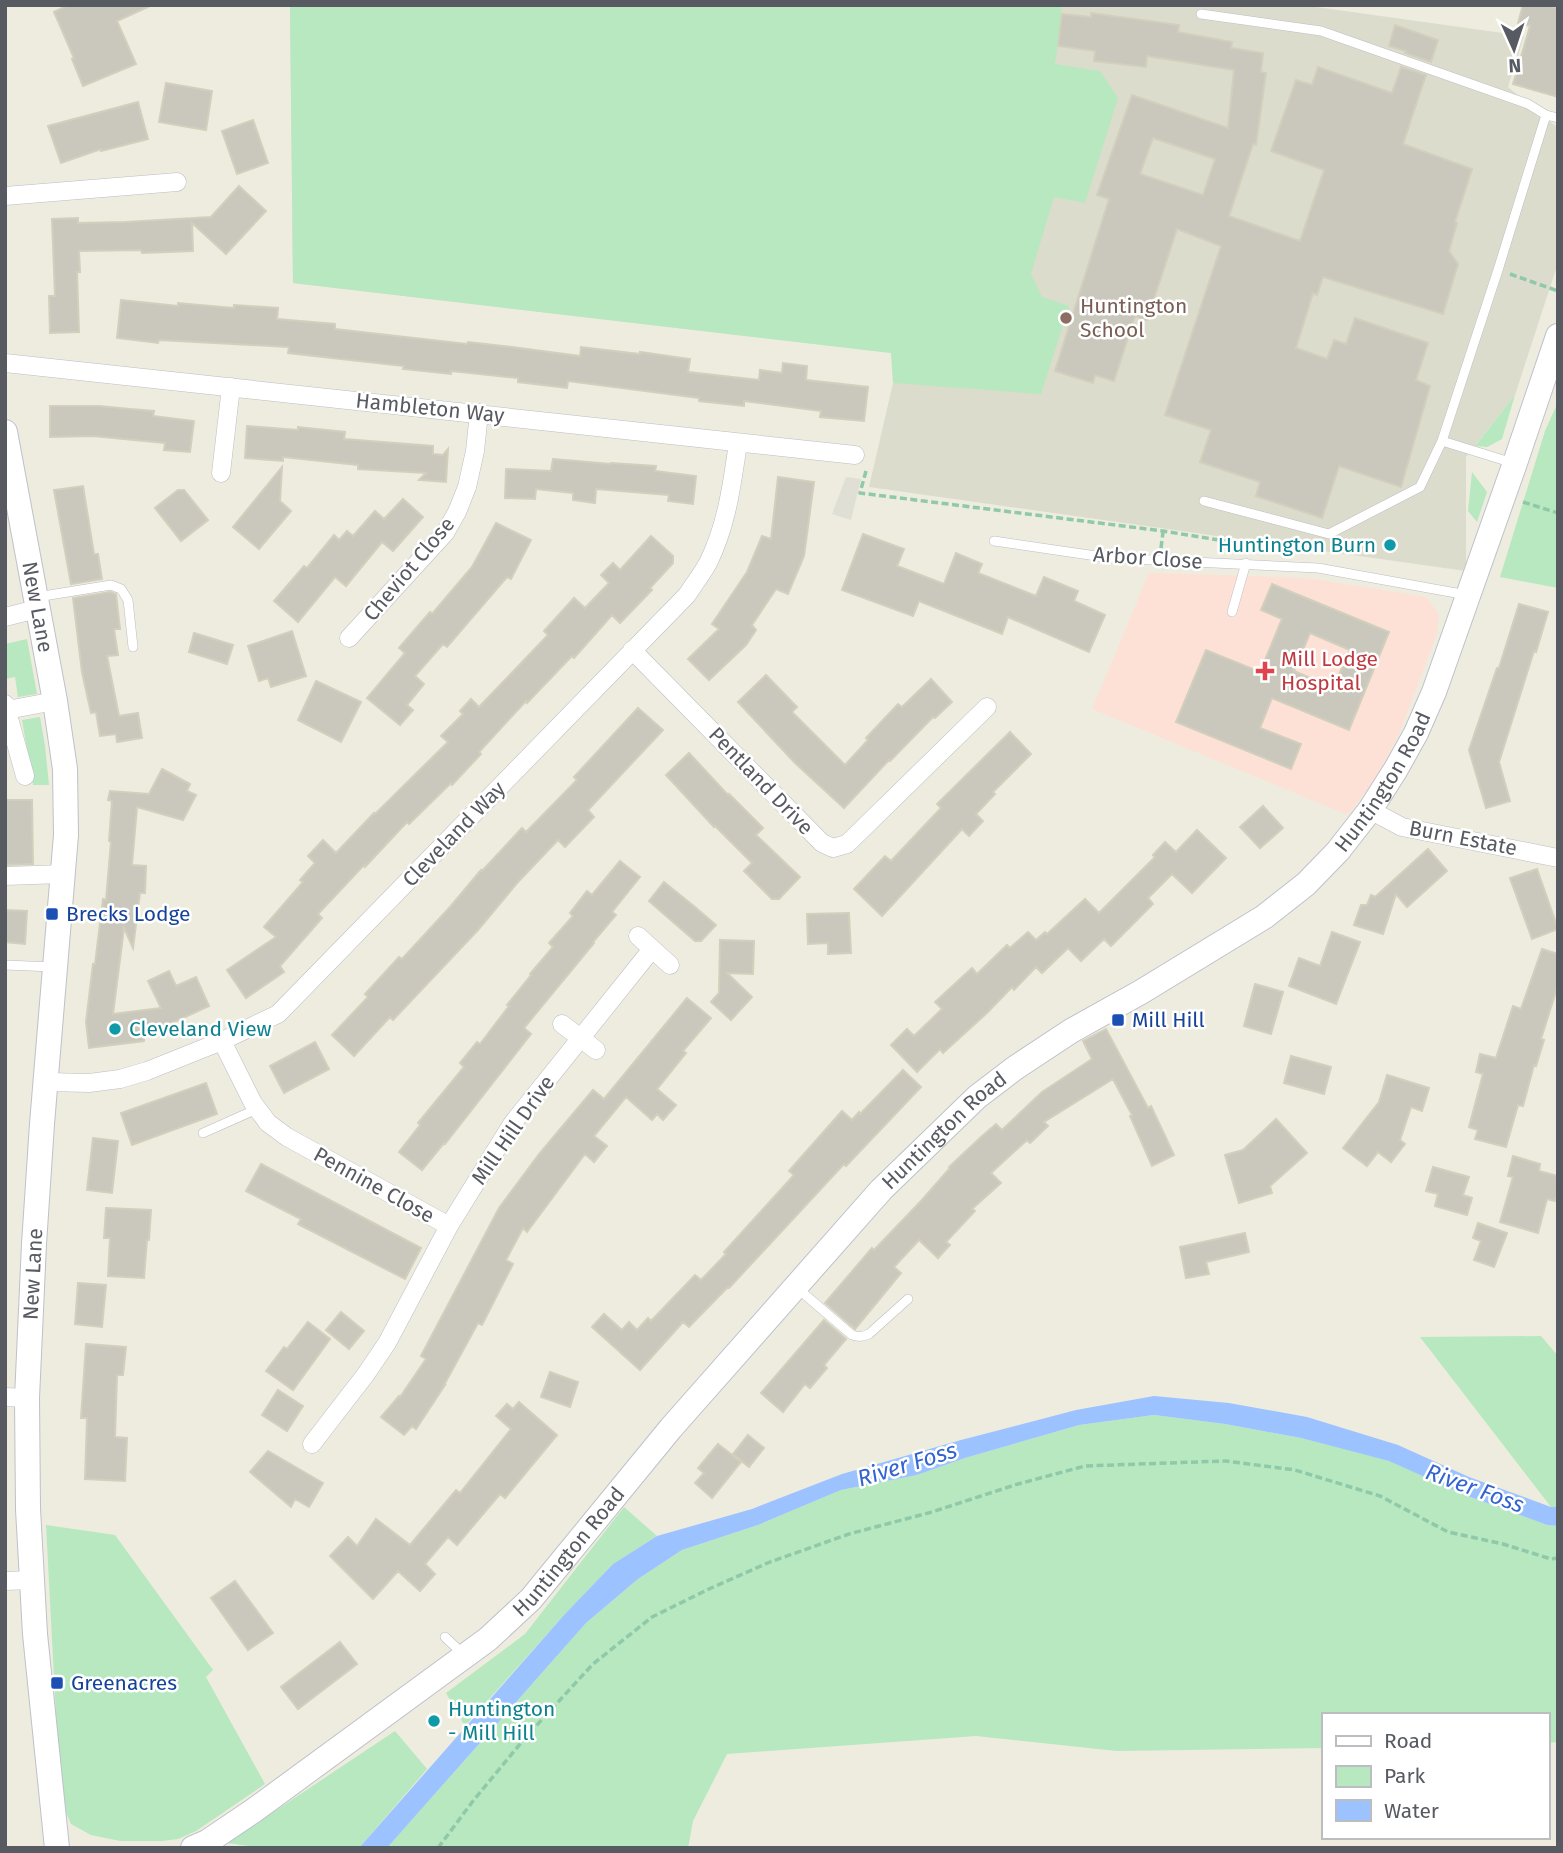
<svg xmlns="http://www.w3.org/2000/svg" width="1563" height="1853" viewBox="0 0 1563 1853" font-family="'Fira Sans',sans-serif">
<style>
.industrial{fill:#e0dfd6}
.education{fill:#dcdccd}
.medical{fill:#fee1d6}
.green{fill:#b7e8bf}
.water{fill:#9cc3ff}
.building{fill:#cac8bd;stroke:#d2cfbc;stroke-width:2;fill-rule:evenodd}
.lines{fill:none;stroke-linecap:round;stroke-linejoin:round}
.lane-casing{stroke:#bcbdc4;stroke-width:10}
.street-casing{stroke:#bcbdc4;stroke-width:19}
.secondary-casing{stroke:#bec1ca;stroke-width:26}
.path{stroke:#90c9a9;stroke-width:3.5;stroke-dasharray:7 3.5;stroke-linecap:butt}
.lane{stroke:#fff;stroke-width:9}
.street{stroke:#fff;stroke-width:18}
.secondary{stroke:#fff;stroke-width:24}
.education-dot{fill:#8d6e63;stroke:#fff;stroke-width:2.5}
.culture-dot{fill:#0f9aa8;stroke:#fff;stroke-width:2.5}
.health-dot{fill:#e0444e;stroke:#fff;stroke-width:2.5}
.transit-dot{fill:#1a4fb4;stroke:#fff;stroke-width:2.5}
.labels{text-anchor:middle;stroke-width:5;stroke-linejoin:round;paint-order:stroke}
.education-label{font-size:21px;fill:#785e54;stroke:#fff;text-anchor:start}
.street-label{font-size:21px;fill:#585a62;stroke:#fff}
.culture-label{font-size:21px;fill:#0d838f;stroke:#fff;text-anchor:start}
.health-label{font-size:21px;fill:#be3a42;stroke:#fff;text-anchor:start}
.transit-label{font-size:21px;fill:#164399;stroke:#fff;text-anchor:start}
.water-label{font-size:23px;font-style:italic;fill:#3364cf;stroke:#fff}
</style>
<rect width="100%" height="100%" fill="#edecde"/>
<path class="industrial" d="M846 477 861 479 851 520 832 514Z"/>
<path class="education" d="M290 5H1302L1524 36 1508 87 1558 128V263L1515 395 1466 457V571L869 487 893 383 892 353 293 283Z"/>
<path class="medical" d="M1149 573 1308 578 1426 597 1439 614 1437 633 1400 732 1375 779 1348 815 1092 709Z"/>
<path class="green" d="M290 5H1060L1062 14 1055 64 1100 71 1118 98 1085 203 1054 197 1031 274 1042 297 1069 306 1041 394 893 383 891 353 293 283Z
M1515 395 1502 439 1487 447 1475 446Z
M1558 402V588L1500 577 1545 431Z
M1472 472 1487 492 1477 522 1468 511Z
M27 639 37 694 18 697 15 677 5 679V644Z
M40 717 45 746 49 785H33L22 720Z
M1541 1336 1558 1356V1507H1551L1420 1337Z
M1154 1415 1225 1424 1301 1438 1390 1461 1465 1495 1547 1525 1558 1526V1742L1547 1743V1715H1323V1748L1117 1751 976 1736 727 1754 693 1821 688 1848H387L586 1623 638 1579 682 1550 758 1525 841 1490 917 1475 965 1458 1079 1425Z
M624 1507 657 1536 613 1564 564 1615 465 1726 446 1693 525 1634Z
M46 1525 115 1535 213 1670 206 1677 265 1784 196 1831 178 1839 162 1841H120L91 1835 71 1824 63 1806 58 1753Z
M395 1731 427 1769 359 1848H264L227 1843Z"/>
<path class="water" d="M1154 1396 1229 1403 1307 1417 1398 1445 1469 1477 1551 1507H1558V1526L1547 1525 1465 1495 1389 1461 1301 1438 1225 1424 1154 1415 1079 1425 965 1458 917 1475 841 1490 758 1525 682 1550 638 1579 586 1623 387 1848H359L564 1615 613 1564 657 1536 752 1509 842 1474 961 1440 1076 1410Z"/>
<path class="building" d="M68 5H152L117 21 136 64 83 86 72 59 74 58 54 12Z
M1523 5H1549L1558 8V97L1513 84 1530 26 1518 23Z
M1091 13 1179 25 1178 32 1232 42 1231 48 1263 53 1261 72 1266 73 1256 145 1253 144 1229 216 1300 241 1324 170 1271 151 1296 80 1312 85 1318 67 1392 93 1401 67 1426 75 1403 144 1472 169 1455 222 1457 223 1449 251 1458 264 1443 314 1323 277 1317 295 1313 293 1296 348 1327 359 1334 340 1346 344 1355 318 1428 343 1416 380 1430 386 1401 487 1339 466 1322 518 1256 496 1260 482 1200 462 1211 430 1165 415 1221 246 1177 229 1147 320 1135 316 1114 381 1095 375 1093 383 1055 371 1109 199 1097 195 1132 95 1228 128 1234 70 1147 56 1146 67 1094 61 1095 51 1058 46 1062 14 1091 17ZM1153 138 1215 159 1203 195 1140 174Z
M1395 25 1438 40 1431 62 1405 53 1406 51 1389 46Z
M166 83 212 91 206 130 159 122Z
M138 102 148 139 101 151V149L61 163 48 126Z
M253 120 268 163 237 174 222 131Z
M239 186 266 211 226 254 192 223 193 251 142 253 141 250 79 251 80 272H77L79 332 50 333 49 296H55L52 219 78 218V223L126 222 211 217Z
M121 300 178 306V303L234 308V305L278 308 277 319 335 324V329L467 344 468 342 512 347 580 356 581 347 640 354V352L690 359 688 372 759 380 760 370 782 373 783 363 807 366 806 380 868 387 864 421 820 417 821 411 744 401V406L699 401V398L568 381 567 388 518 382V378L451 371V374L403 369 404 366 288 353 289 347 159 340 158 343 117 338Z
M50 406H99L130 409 154 411 153 416 194 421 190 452 164 450 165 443 93 436 50 437Z
M247 426 298 430V427L345 432 344 439 433 446V454L443 455 448 449 446 482 419 480 426 473 358 469V465L283 457V461L245 458Z
M553 459 611 464V463L656 466 655 471 696 476 693 504 668 501 669 495 596 489 595 503 573 500V493L536 489 535 499 505 498 506 469 551 471Z
M282 467 280 501 291 511 259 549 233 527Z
M778 477 814 482 804 556 788 594 776 589 752 625 756 630 746 645 709 680 688 659 719 629 712 624 747 572 762 536 771 539Z
M83 486 94 554H98L102 579 71 584 54 490Z
M178 490H184L208 520 181 541 155 508Z
M403 499 423 517 393 551 382 542 346 586 335 577 298 622 274 601 304 566 307 568 334 535 339 540 347 531 353 536 375 511 384 519Z
M496 523 531 540 511 579 507 577 447 647 443 644 415 676 424 684 407 705 413 710 400 725 367 698 405 653 399 648 430 612 432 614 472 567Z
M863 534 904 549 897 566 944 584 956 553 982 564 978 573 1036 596 1044 577 1078 591 1074 601 1105 615 1089 652 1008 617 1002 634 919 601 913 616 842 590Z
M651 536 673 556V563L650 588 652 590 620 623 612 615 574 658 572 656 527 703 526 701 479 752 481 754 452 785 451 783 409 824 407 822 365 867 364 865 318 914 322 918 280 966 284 972 246 998 227 970 276 937 264 927 303 882 300 880 315 863 308 856 323 840 336 853 374 813 375 814 448 742 441 736 463 714 460 711 471 699 479 707 548 635 544 631 574 598 585 608 609 583 601 575 613 563 620 570Z
M1272 584 1389 632 1349 730 1272 698 1260 728 1301 744 1291 769 1176 722 1206 650 1260 672 1282 619 1261 610ZM1310 633 1350 650 1333 688 1294 671Z
M110 592 116 594 120 629H114L118 655 107 656 119 716 138 713 142 738 117 742 116 734 100 736 96 712 91 713 82 672 73 598Z
M1519 604 1548 612 1536 652 1534 651 1499 762 1510 801 1486 808 1469 750 1497 668H1499Z
M292 631 306 676 271 687 268 678 259 681 248 646Z
M194 633 233 645 227 664 189 652Z
M766 675 797 707 792 712 845 765 868 740 866 738 898 704 902 707 931 679 952 702 935 718 933 717 890 761 889 760 844 808 795 763 738 702Z
M316 681 361 702 341 742 298 720Z
M638 708 663 730 588 810 594 817 565 847 558 840 518 882 478 930 393 1020 390 1017 354 1056 332 1035 368 997 365 994 399 957 402 959 450 907 481 870 482 871 522 828 526 832 577 780 574 777Z
M1010 732 1031 754 993 792 995 794 976 814 983 821 969 836 962 829 882 916 854 889 885 856 891 861 941 808 937 804Z
M689 753 728 795 729 794 763 828 756 835 800 877 779 899H772L744 871 752 863 715 826 714 827 666 775Z
M162 769 190 784 187 791 196 795 183 820 137 807 132 865 146 866 145 893H140L133 948 124 928 113 1014 161 1008 148 981 169 971 176 986 196 977 209 1006 144 1036V1041L89 1048 86 1022 93 964H95L103 899 106 900 111 842 109 841 112 801 108 800 110 791 149 794Z
M5 800H32L33 864 5 865Z
M1263 806 1283 828 1260 848 1240 827Z
M1197 830 1226 858 1192 893 1172 874 1148 898 1153 904 1111 946 1104 939 1081 961 1068 948 1042 973 1036 967 1014 990 1012 987 988 1012 943 1053 940 1049 917 1072 891 1045 907 1029 914 1036 942 1009 935 1002 972 968 977 974 1007 945 1010 948 1028 932 1036 940 1045 932 1047 934 1085 899 1099 913 1155 857 1153 855 1165 842 1176 852Z
M1428 849 1447 871 1407 907 1396 894 1383 934 1354 925 1361 905H1367L1371 895 1375 897Z
M620 861 640 877 612 912 616 915 593 942 594 943 524 1028 531 1034 445 1144 444 1143 422 1170 399 1152 420 1125 418 1123 464 1067 460 1063 477 1042 480 1044 509 1006 507 1005 531 975 530 974 553 947 549 943 573 916 570 913 587 891 592 895Z
M1537 869 1558 929 1532 939 1510 878Z
M664 882 695 907 716 925 701 941H695L649 901Z
M5 910 27 911 25 944 5 942Z
M849 913 851 953 828 954V943L808 944 807 914Z
M1332 932 1360 942 1336 1004 1289 986 1299 958 1320 966Z
M720 940 754 941 753 974 727 973 752 997 731 1020 711 1002 719 993Z
M1542 949 1558 954V985L1541 1039 1544 1040 1536 1066 1534 1065 1523 1106 1518 1105 1506 1147 1475 1139 1478 1130 1469 1127 1483 1074 1476 1072 1480 1054 1496 1058 1513 1006 1521 1009Z
M1255 984 1283 992 1271 1034 1244 1026Z
M687 998 711 1018 683 1051 686 1053 657 1089 676 1105 663 1120 657 1114 652 1120 626 1097 594 1136 607 1146 594 1162 585 1154 527 1232 523 1228 506 1260 513 1264 482 1325 478 1323 444 1385H445L416 1429 412 1426 404 1435 381 1417 399 1396 400 1397 426 1359 421 1356 499 1208 539 1154 593 1090 604 1099Z
M1106 1029 1148 1108 1151 1106 1174 1155 1152 1166 1130 1116 1132 1115 1113 1079 1044 1122 1048 1126 1030 1143 1027 1140 991 1173 1001 1183 972 1209 975 1211 946 1242 950 1245 938 1258 919 1240 894 1267 901 1273 855 1329 825 1303 872 1248 874 1250 921 1201 950 1168 949 1167 981 1137 996 1124 1002 1130 1042 1092 1092 1059 1083 1041Z
M315 1042 329 1069 284 1093 270 1066Z
M1291 1056 1331 1067 1324 1094 1284 1083Z
M903 1070 921 1087 846 1166 844 1164 729 1288 728 1287 689 1327 683 1322 640 1370 592 1327 604 1314 622 1330 629 1322 637 1330 648 1318 651 1321 695 1275 701 1280 726 1254 724 1252 794 1175 789 1171 842 1111 852 1120 859 1112 860 1114Z
M1387 1075 1429 1088 1422 1111 1411 1107 1400 1140 1405 1144 1391 1162 1378 1152 1367 1166 1343 1148 1379 1102Z
M206 1083 217 1114 132 1145 121 1113Z
M1276 1119 1307 1153 1270 1186 1272 1193 1239 1203 1225 1155 1243 1150Z
M93 1138 118 1141 112 1193 87 1190Z
M1513 1156 1540 1164 1539 1171 1558 1176V1192L1555 1201 1547 1199 1538 1233 1500 1222 1513 1177 1508 1176Z
M261 1164 421 1248 405 1279 298 1224 301 1219 246 1191Z
M1433 1167 1469 1177 1463 1195 1472 1198 1467 1215 1435 1206 1438 1194 1426 1191Z
M106 1208 151 1210 149 1240H147L144 1278 108 1276 110 1238H104Z
M1478 1223 1507 1233 1494 1267 1474 1260 1481 1241 1473 1238Z
M1245 1233 1249 1252 1206 1262 1209 1274 1186 1278 1180 1247Z
M78 1283 106 1285 102 1327 75 1324Z
M341 1312 364 1331 349 1349 326 1330Z
M824 1320 846 1339 824 1365 827 1368 810 1388 805 1384 783 1412 761 1393Z
M308 1322 330 1339 293 1390 266 1371 284 1347 287 1349Z
M86 1344 126 1347 123 1375H117L115 1437 127 1438 125 1481 85 1479 87 1418H81Z
M550 1372 578 1382 570 1407 541 1397Z
M278 1390 303 1406 287 1431 262 1415Z
M519 1402 557 1435 505 1498 500 1494 457 1545 448 1537 425 1564 435 1574 420 1591 398 1571 373 1599 330 1556 348 1537 357 1546 376 1519 410 1545 456 1490 460 1493 511 1429 496 1416 507 1404 513 1409Z
M748 1435 764 1448 749 1467 733 1454Z
M718 1444 741 1462 712 1498 695 1483 704 1473 698 1468Z
M268 1451 323 1483 309 1507 295 1499 291 1507 250 1472Z
M235 1581 273 1633 248 1650 211 1598Z
M340 1642 357 1664 298 1709 281 1687Z"/>
<g class="lines">
<g class="lane-casing">
<path id="lane" d="M1201 14 1321 31 1528 104 1546 115
M1513 463 1442 441 1498 270 1546 115 1558 118
M1204 501 1329 534 1420 487 1442 441
M994 541 1110 558 1318 568 1467 595
M37 597 111 585 121 589 128 600 133 647
M1232 612 1246 563
M5 965 54 967
M203 1133 257 1109
M796 1287 852 1335C859 1337 862 1337 869 1334L908 1299
M445 1637 464 1655"/>
</g>
<g class="street-casing">
<path id="street" d="M5 196 177 182
M5 363 855 455
M221 473 231 387
M5 617 37 609
M349 638 445 533 457 512 467 487 475 451 479 413
M632 650 822 843 833 848 847 844 987 707
M5 704 25 776
M7 710 55 701
M1370 810 1402 827 1558 858
M5 876 63 874
M638 936 670 965
M562 1024 596 1050
M222 1041 253 1103 268 1123 287 1137 449 1226
M47 1082 89 1083 120 1079 147 1071 222 1041 278 1014 687 595C694 584 702 574 708 563 727 525 732 484 738 443
M5 1397 27 1398
M312 1444 366 1374 387 1343 449 1226 512 1124 652 949
M5 1581 32 1580"/>
</g>
<g class="secondary-casing">
<g id="secondary">
<path id="s1" d="M5 432 55 701 65 769 66 835 42 1124 34 1244 27 1398 28 1509 35 1634 57 1848"/>
<path id="s2" d="M193 1848 207 1842 253 1811 488 1639 531 1599 671 1428 881 1190 977 1097 1015 1068 1071 1031 1141 992 1264 917 1306 884 1338 851 1370 810 1396 769 1416 733 1434 692 1515 463 1558 336"/>
</g>
</g>
<path class="path" d="M1510 274 1558 291
M866 471 860 493 1163 531 1281 550
M1523 502 1558 513
M1161 548 1163 532
M438 1848 473 1801 525 1738 593 1664 652 1617 711 1588 770 1562 849 1534 932 1512 1018 1484 1085 1466 1226 1461 1295 1470 1380 1496 1448 1532 1503 1544 1551 1559 1558 1558"/>
<use href="#lane" class="lane"/>
<use href="#street" class="street"/>
<use href="#secondary" class="secondary"/>
</g>
<circle class="education-dot" cx="1066" cy="318" r="7"/>
<g class="culture-dot">
<circle cx="1390" cy="545" r="7"/>
<circle cx="115" cy="1029" r="7"/>
<circle cx="434" cy="1721" r="7"/>
</g>
<path class="health-dot" d="M1261.5 660.5h7v7h7v7h-7v7h-7v-7h-7v-7h7z"/>
<g class="transit-dot">
<rect x="45" y="907" width="14" height="14" rx="3.5"/>
<rect x="1111" y="1013" width="14" height="14" rx="3.5"/>
<rect x="50" y="1676" width="14" height="14" rx="3.5"/>
</g>
<g class="labels">
<g class="education-label">
<text x="1080" y="313">Huntington<tspan x="1080" dy="24">School</tspan></text>
</g>
<g class="street-label">
<text transform="translate(430 408) rotate(6)" y="7">Hambleton Way</text>
<text transform="translate(1148 558) rotate(4)" y="7">Arbor Close</text>
<text transform="translate(409 569) rotate(-50)" y="7">Cheviot Close</text>
<text dy="7" stroke="none"><textPath href="#s1" startOffset="178">New Lane</textPath></text>
<text dy="7" stroke="none"><textPath href="#s2" startOffset="1614">Huntington Road</textPath></text>
<text transform="translate(761 781) rotate(46)" y="7">Pentland Drive</text>
<text transform="translate(454 834) rotate(-46)" y="7">Cleveland Way</text>
<text transform="translate(1463 838) rotate(11)" y="7">Burn Estate</text>
<text transform="translate(513 1130) rotate(-55)" y="7">Mill Hill Drive</text>
<text dy="7" stroke="none"><textPath href="#s2" startOffset="1046">Huntington Road</textPath></text>
<text transform="translate(374 1185) rotate(29)" y="7">Pennine Close</text>
<text transform="translate(33 1274) rotate(-87)" y="7">New Lane</text>
<text dy="7" stroke="none"><textPath href="#s2" startOffset="481">Huntington Road</textPath></text>
</g>
<g class="culture-label">
<text x="1376" y="552" text-anchor="end">Huntington Burn</text>
<text x="129" y="1036">Cleveland View</text>
<text x="448" y="1716">Huntington<tspan x="448" dy="24">- Mill Hill</tspan></text>
</g>
<g class="health-label">
<text x="1281" y="666">Mill Lodge<tspan x="1281" dy="24">Hospital</tspan></text>
</g>
<g class="transit-label">
<text x="66" y="921">Brecks Lodge</text>
<text x="1132" y="1027">Mill Hill</text>
<text x="71" y="1690">Greenacres</text>
</g>
<g class="water-label">
<text transform="translate(907 1464) rotate(-17)" y="8">River Foss</text>
<text transform="translate(1475 1488) rotate(20)" y="8">River Foss</text>
</g>
</g>
<rect width="1563" height="1853" fill="none" stroke="#585a62" stroke-width="14"/>
<rect x="1322" y="1713" width="228" height="126" fill="#ffffff" stroke="#bcbdc0" stroke-width="2"/>
<rect x="1336" y="1736" width="35" height="10" fill="#ffffff" stroke="#bcbdc0" stroke-width="2"/>
<text x="1384" y="1748" font-size="21" fill="#585a62">Road</text>
<rect x="1336" y="1766" width="35" height="21" fill="#b7e8bf" stroke="#bcbdc0" stroke-width="2"/>
<text x="1384" y="1783" font-size="21" fill="#585a62">Park</text>
<rect x="1336" y="1800" width="35" height="21" fill="#9cc3ff" stroke="#bcbdc0" stroke-width="2"/>
<text x="1384" y="1818" font-size="21" fill="#585a62">Water</text>
<g transform="translate(1514 49) rotate(177)" stroke="#ffffff" stroke-width="5" paint-order="stroke">
<path d="M0-5L12 26L0 18L-12 26Z" fill="#585a62"/>
<text y="-10" font-size="19" font-weight="bold" text-anchor="middle" fill="#585a62">N</text>
</g>
</svg>
